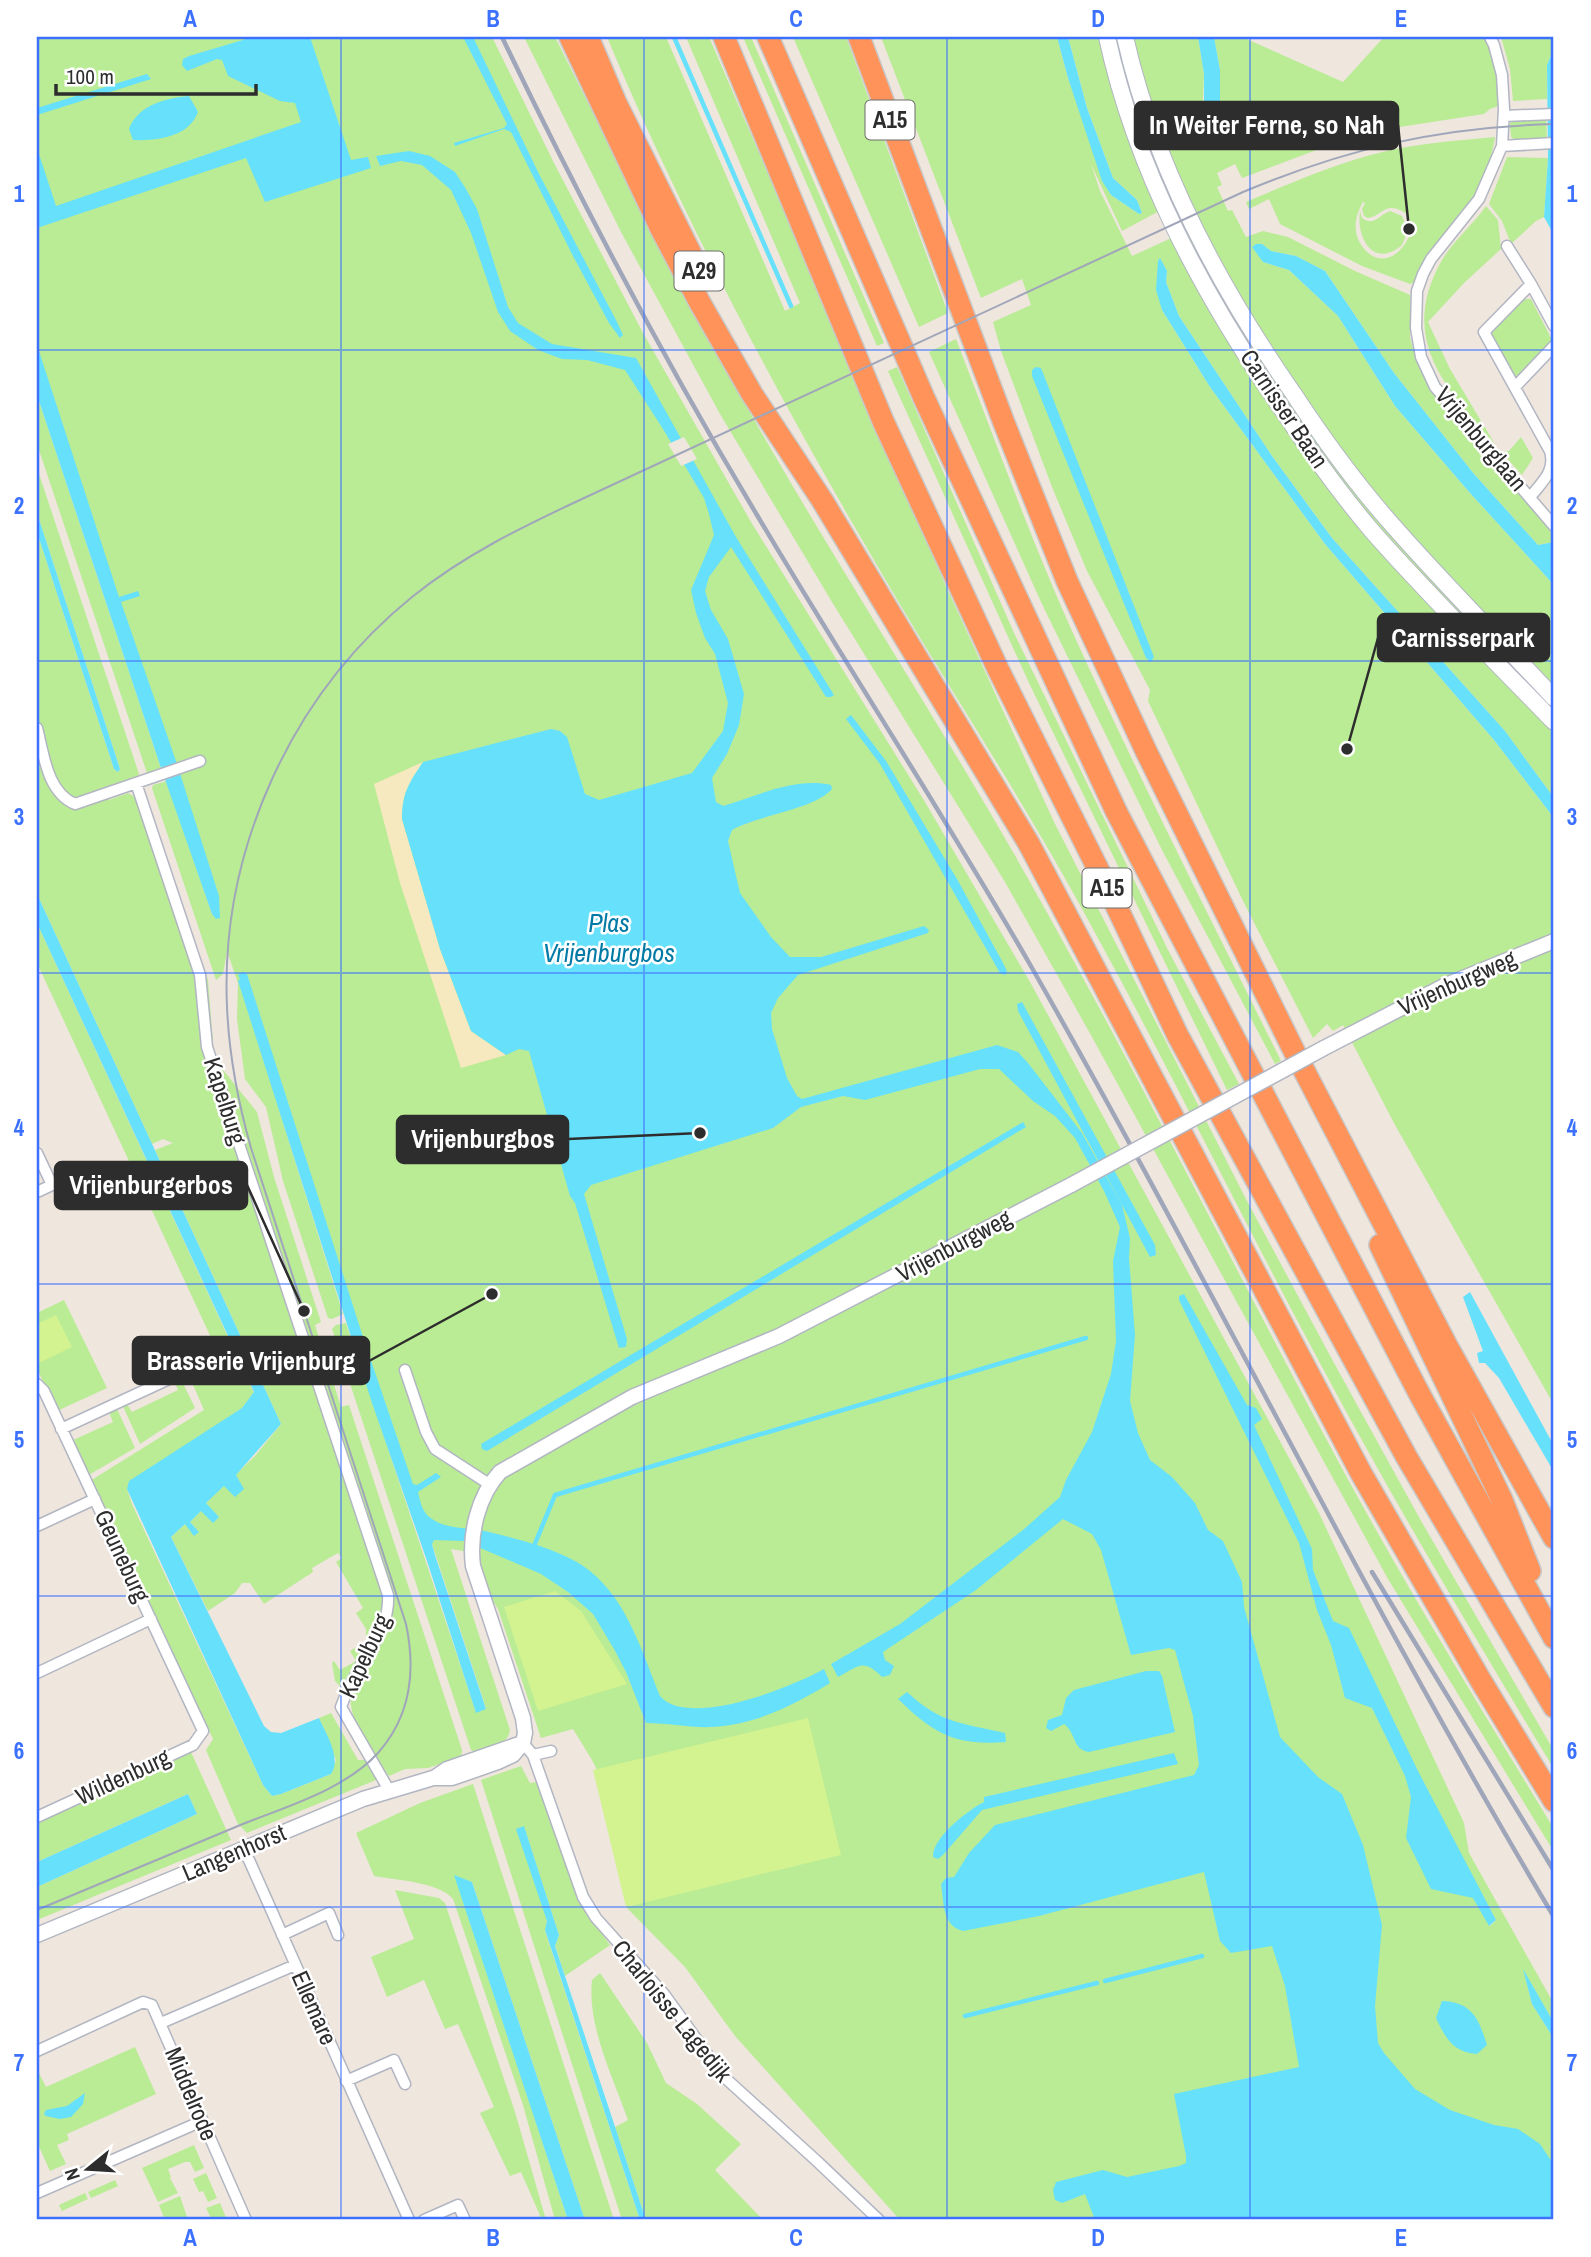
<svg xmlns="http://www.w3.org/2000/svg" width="1591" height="2257" viewBox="0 0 1591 2257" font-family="'Archivo Narrow',sans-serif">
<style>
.green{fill:#baeb95;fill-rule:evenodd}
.sand{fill:#f7e9bf}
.pitch{fill:#d2f390}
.water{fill:#67e1fb}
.pier{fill:#efe6de}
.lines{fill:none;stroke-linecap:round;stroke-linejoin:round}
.stream{stroke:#67e1fb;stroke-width:4.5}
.minor-casing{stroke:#b2b6c2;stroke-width:13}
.tertiary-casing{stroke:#b2b6c2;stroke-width:17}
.secondary-casing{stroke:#b2b6c2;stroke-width:18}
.motorway-casing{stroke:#c8c8c8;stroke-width:24}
.minor{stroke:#fff;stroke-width:10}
.tertiary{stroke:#fff;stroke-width:14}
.secondary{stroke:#fff;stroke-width:16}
.motorway{stroke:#ff935a;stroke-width:21}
.tram{stroke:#a0a6b9;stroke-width:2}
.rail{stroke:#a0a6b9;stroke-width:4.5}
.tertiary-bridge-casing{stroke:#b2b6c2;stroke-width:17;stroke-linecap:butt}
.tertiary-bridge{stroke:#fff;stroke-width:14}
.grid{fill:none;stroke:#3c71ff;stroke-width:2;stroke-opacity:0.55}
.labels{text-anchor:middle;stroke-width:5;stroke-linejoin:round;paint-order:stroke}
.shield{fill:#fff;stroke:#6c6c6c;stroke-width:2}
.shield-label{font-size:23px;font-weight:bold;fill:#2d2d2d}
.street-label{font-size:24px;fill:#2d2d2d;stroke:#fff}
.water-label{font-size:26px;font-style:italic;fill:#017ba6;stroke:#fff}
.leader{fill:none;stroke:#2d2d2d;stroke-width:2.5}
.callout-dot{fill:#2d2d2d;stroke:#fff;stroke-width:2.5}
.callout{fill:#2d2d2d;stroke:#2d2d2d;stroke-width:2.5}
.callout-label{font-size:26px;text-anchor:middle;font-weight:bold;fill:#fff}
.neatline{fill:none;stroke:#3c71ff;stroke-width:2.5}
.grid-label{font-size:23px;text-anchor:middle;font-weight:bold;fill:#3c71ff}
</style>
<rect width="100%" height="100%" fill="#efe6de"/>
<path class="green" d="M37 37H492L555 165 643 333 751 522 925 802 1030 982 1319 1513 1464 1823 1469 1853 1554 2004V2023L1524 1972 1532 2004 1554 2039V2220H900L735 2036 685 1967 626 1907 660 1898 592 1760 573 1729 541 1738 498 1609 463 1551 451 1549 510 1730C508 1746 488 1748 475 1752L471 1750 332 1329 336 1325 346 1323 476 1712 486 1708 432 1544 417 1521 279 1110 343 1314 332 1319 328 1318 283 1181 266 1107 245 1079 237 1019 238 983 227 951 223 974 216 980 152 788 153 785 167 781 212 914 215 915 37 369ZM1473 1878 1496 1920 1490 1926H1489Z
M524 37H555C621 169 686 302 760 430 854 594 959 752 1050 918 1152 1101 1245 1289 1345 1474 1411 1595 1483 1712 1554 1829V1852L1388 1579 1092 1037 1005 882 832 602 720 414 621 232Z
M607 37H666L785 311 800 303 686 37H709L945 584 1054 822 1247 1201 1334 1363 1420 1519 1554 1751V1769C1474 1636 1394 1502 1321 1365 1233 1202 1153 1034 1062 873 1010 781 952 692 898 601 790 419 689 232 607 37Z
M743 37H751L884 343 877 346Z
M793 37H846L948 313 919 327Z
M881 37H1057L1068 78 1111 195 1139 214 1142 213 1137 200 1113 178 1087 108 1068 37H1103L1163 209 1122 231 1091 164 1100 191 1132 256 1176 236 1372 531 1554 727V798L1504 730 1332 538 1272 456 1179 316 1166 282 1167 271 1160 259 1158 261 1162 310 1210 387 1325 544 1494 740 1554 818V1405L1395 1125 1343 1025 1333 1031 1327 1024 1313 1038 1243 901 1148 701 1150 690 1087 571 1052 487 1001 351 993 322 1031 305 1022 279 981 298Z
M1110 37H1120L1154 149 1311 427 1554 702V716L1391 545 1324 461 1230 320 1154 173Z
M1130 37H1198L1204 74 1202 122 1205 138 1220 70 1214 37H1242L1343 82 1384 37H1485L1499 79 1498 106 1490 109 1484 114 1393 128 1335 143 1242 178 1235 164 1217 173 1222 185 1217 187 1228 211 1232 210 1246 237 1263 231 1288 237 1355 271 1410 295V338L1416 359 1428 384 1471 441 1549 528 1554 542 1538 545 1474 474 1394 373 1325 271 1296 256 1271 251 1262 244 1263 262 1289 270 1338 316 1395 406 1470 493 1554 585V688C1514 643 1470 602 1430 557 1343 459 1266 351 1207 234 1191 203 1173 171 1161 138 1149 105 1141 70 1130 37Z
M1501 37H1554V49L1547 65V99L1513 101 1510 69Z
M1546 118 1547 139 1517 141 1511 137 1510 123 1517 119Z
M1495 137C1487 194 1448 236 1415 282L1410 284 1362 266 1280 224 1269 199 1249 209 1246 202C1286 185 1325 168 1367 156 1408 144 1453 141 1495 137ZM1363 202 1365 203 1362 209 1364 216 1368 218C1378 217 1383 207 1392 208 1438 213 1389 291 1360 243 1352 229 1356 214 1363 202Z
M1507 157 1548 158 1544 217 1536 221 1511 244 1502 221 1489 204Z
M1486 206 1498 220 1501 249 1464 283 1428 322 1450 369 1496 446C1446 388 1397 339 1442 260 1454 240 1473 225 1486 206Z
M1360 211 1362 218C1374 227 1379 215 1390 211L1402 216 1408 231 1402 245C1374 269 1356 239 1360 211Z
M1527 299H1531L1552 340 1521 374 1516 376 1512 374 1490 335 1521 301Z
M956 339C994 437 1029 535 1072 631 1138 776 1210 918 1281 1061L1275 1064 1161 848 1041 602 929 352Z
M897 367 1014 633 1168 950 1239 1084 1227 1090 1029 683 888 371Z
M37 395 161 768 147 773 37 444Z
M1521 437 1533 458 1522 475 1501 452 1509 451Z
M37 468 139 774 138 777 105 789 109 800 128 793 135 797 143 814 199 981 203 1040 386 1597V1613L341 1687 335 1681 332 1663 334 1661 340 1670 356 1661 350 1651 366 1641V1629L356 1613 363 1608 336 1562 342 1558 338 1553 312 1568 313 1572 264 1604 250 1583H242L235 1593 208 1611 171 1537 185 1524 198 1531 190 1522 201 1511 218 1518 206 1503 255 1456 281 1424 155 1150 173 1143 163 1139 152 1144 37 894V532L114 769 118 772 120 769 37 513Z
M141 786 208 980 214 1054 219 1065 257 1112 274 1177 321 1322 315 1325 341 1407 349 1405 462 1750 461 1757 428 1768 405 1769 389 1776C375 1755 354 1730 351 1705 348 1689 383 1629 391 1611L305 1334 308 1333 283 1257 279 1258 210 1047 205 984Z
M37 923 254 1393 242 1408 127 1489 132 1504 263 1785 272 1796 281 1794 331 1774 336 1760 319 1718 331 1713 358 1760H365L376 1777V1780L247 1833 238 1824 206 1750 213 1739 90 1481 204 1410 188 1373 220 1357 37 963Z
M64 1300 107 1388 57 1411 39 1373 37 1374V1313Z
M180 1377 195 1408 140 1444 123 1406 127 1404 132 1412 178 1390 173 1379Z
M117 1409 135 1448 87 1476 71 1441 113 1422 109 1412Z
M191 1752 231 1840 37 1920V1887L197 1814 188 1794 37 1862V1822Z
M521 1766 530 1783 536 1782 582 1906 610 1945 565 1976 555 1945 559 1935 524 1827 547 1921 545 1931 640 2220H622L481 1780Z
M473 1784 614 2220H585L472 1882 455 1876 568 2220H555L523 2105 453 1899C439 1882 396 1880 374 1876L356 1833 420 1803Z
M395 1890 439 1898 445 1903 515 2112 546 2220H542L521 2172 510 2176 480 2113 494 2107 458 2024 445 2029 424 1980 387 1997 371 1957 414 1939Z
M600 1973 647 2043 666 2083 697 2104 741 2144 715 2170 763 2220H646L615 2127 628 2120C613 2077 587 2026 592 1980Z
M135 2047 156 2094 67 2134 69 2140 57 2145 66 2164 50 2171 37 2142V2069L46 2087Z
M194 2145 204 2168 195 2172 190 2162H185L168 2169 171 2177 170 2178 178 2193 158 2202 142 2168Z
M206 2173 217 2198 208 2202 203 2191 199 2192 193 2179Z
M115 2180 118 2186 91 2198 88 2192Z
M85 2193 88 2199 62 2211 59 2205Z
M180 2196 187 2217 191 2220H165L159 2205Z
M220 2203 227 2220H212L206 2208Z"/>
<path class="sand" d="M423 762C409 783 402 794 402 819L440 949 471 1031 506 1055 461 1068 400 883 374 784Z"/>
<path class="pitch" d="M56 1315 72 1347 37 1364V1324Z
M555 1591 581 1611 627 1684 538 1711 504 1607Z
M808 1718 841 1855 626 1907 593 1770Z"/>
<path class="water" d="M253 37H310L351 160 368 157 371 168 265 202 246 158 37 228V148L56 206 301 122 295 103 280 101 228 76 222 60 217 59 187 71 182 65 183 59 189 56Z
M463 37H473L539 174 616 320 623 335 620 338 609 323 573 256 511 132 504 129 455 146 454 143 504 128 507 124Z
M1057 37H1068L1087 108 1113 178 1137 200 1142 213 1139 214 1111 195 1102 181 1068 78Z
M1198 37H1214L1220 70V138L1218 141H1207L1204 135V74Z
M1554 49V235L1544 217 1548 158 1547 65Z
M147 74 151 79 37 115V108Z
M189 96 198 112C189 137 157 141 133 140L129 129C138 105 166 98 189 96Z
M409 151 430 156 455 172 466 189 477 209 508 307 518 323 552 344 636 358 736 537 834 695 831 697H826L731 547 709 577 705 591 711 610 728 639 744 694 739 725 727 754 712 778 716 802 723 806C757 796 795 777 831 785L832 789C815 809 759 815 732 830L728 841 740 893 771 937 790 957H821L924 926 929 930 928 933 798 975 778 998 771 1013 772 1029 787 1078 797 1096 802 1099 997 1045 1018 1052 1028 1063 1082 1133 1122 1205 1130 1238 1129 1258 1135 1335 1130 1401 1138 1433 1150 1460 1172 1477 1195 1503 1208 1530 1223 1541 1242 1582 1244 1607 1280 1737 1318 1777 1342 1794 1363 1845 1382 1925 1375 2006 1378 2043 1384 2053 1415 2089 1450 2110 1494 2125 1518 2129 1540 2144 1554 2165V2220H1095L1085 2194 1062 2203 1055 2200 1053 2190 1056 2182 1103 2170 1127 2177 1179 2166 1186 2163V2156L1174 2094 1299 2067 1285 1986 1272 1946 1231 1953 1220 1941 1204 1872 1039 1916 963 1931C942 1926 944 1902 941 1884L946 1878 954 1877 969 1853 995 1825 1194 1775 1199 1765 1193 1716 1175 1650 1169 1648 1131 1655 1101 1550 1092 1534 1063 1519 976 1590 883 1652 885 1660 894 1666 890 1675 882 1677C863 1658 859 1666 838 1677L831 1664 900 1624 1023 1530 1060 1497 1066 1480 1092 1432 1111 1374 1116 1341 1113 1261 1120 1227 1104 1191 1075 1138 1055 1116 1033 1101 999 1069H980L865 1100 843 1096 801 1107 773 1128 591 1185 584 1194 627 1339 626 1347 619 1348 575 1203 570 1196 529 1051 519 1049 506 1055 471 1031 440 949 402 819C402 793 409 783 423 762L551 729 560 731 567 737 585 794 599 800 692 773 723 731 728 703 715 654 705 638 696 613 691 590 714 535 709 514 704 498 663 429 625 370 587 360 562 359 538 350 510 331 498 312 471 233 451 190 422 165 401 161 380 166 376 156Z
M1256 244H1262L1271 251 1296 256 1325 271 1394 373 1474 474 1538 545 1554 542V585L1470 493 1395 406 1338 316 1289 270 1263 262 1252 247Z
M1160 258 1167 271 1166 282 1179 316 1272 456 1332 538 1505 731 1554 798V818L1494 740 1325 544 1210 387 1162 310 1156 290 1158 261Z
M37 345 119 597 138 591 140 596 121 602 177 764 219 896 220 918 216 919 212 914 161 768 37 395Z
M1036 367 1041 368 1154 657 1151 662 1146 658 1032 376V370Z
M37 513 120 769 118 772 114 769 37 532Z
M851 715 886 761 957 879 1002 961 1007 971 1005 975 1000 973 880 764 846 719Z
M37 894 281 1424 236 1475 244 1489 235 1497 224 1486 206 1503 219 1517 213 1523 201 1511 190 1522 199 1532 194 1536 185 1524 171 1537 264 1726 271 1732 281 1733 319 1718C326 1734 342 1758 331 1774L281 1794 272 1796 263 1785 127 1489 129 1481 242 1408 254 1392 37 923Z
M243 972 247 974 363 1337 413 1484 417 1485 436 1473 441 1477 418 1492C420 1501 422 1510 428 1516 444 1530 466 1527 485 1531 517 1539 564 1550 590 1571 628 1602 642 1652 660 1696 688 1729 792 1687 824 1669L830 1683C794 1705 755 1725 712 1727 690 1728 668 1723 646 1723L626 1672 614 1649 593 1614 568 1592 541 1574 464 1541 434 1540 432 1544 435 1555 486 1709 476 1713 427 1561 372 1403 238 981 240 979 238 975Z
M1022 1002 1155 1245 1156 1255 1150 1257 1018 1011 1017 1004Z
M1023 1122 1026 1127 966 1163 487 1451 482 1449 481 1444Z
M1470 1292 1554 1446V1472L1499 1378 1485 1363H1479L1477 1353 1483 1351 1463 1297Z
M1184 1294 1247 1405 1256 1408 1262 1419 1254 1425 1312 1549 1313 1570 1333 1621 1349 1628 1418 1771 1496 1920 1489 1926 1473 1898 1431 1889 1406 1838 1411 1797 1405 1776 1372 1708 1345 1698 1331 1645 1317 1610 1299 1543 1179 1300V1296Z
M1146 1671H1159L1162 1676 1175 1732 1089 1752C1072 1750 1076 1732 1064 1724L1051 1731 1046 1728 1048 1720 1062 1715 1066 1698 1074 1690Z
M907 1692C941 1724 963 1723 1005 1733L1006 1742C955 1746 934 1734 898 1699Z
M1174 1753 1178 1764 982 1810 943 1855 938 1859 933 1857C932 1838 968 1810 984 1802V1797Z
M188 1794 197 1814 37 1887V1862Z
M524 1826 559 1935 555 1946 646 2220H640L545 1930 547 1921 516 1829Z
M454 1875 472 1882 585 2220H568Z
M1523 1969 1554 2023V2039L1532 2004Z
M1442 2001C1472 2002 1479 2019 1487 2045L1477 2054C1453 2052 1446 2039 1436 2018Z
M85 2093 83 2104 71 2117 60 2119 46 2116 44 2114 46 2110 67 2106Z"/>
<path class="pier" d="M684 437 697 459 681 466 668 444Z"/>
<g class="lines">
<path class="stream" d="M674 37 791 306
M534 1546 555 1495 1086 1338
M1105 1981 1202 1956
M965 2016 1097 1983"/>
<g class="minor-casing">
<path id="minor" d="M1490 37 1494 45 1502 75 1504 109 1502 146 1479 199 1431 259 1423 274 1417 291 1416 328 1421 357 1435 387 1554 526
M1504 116 1554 114
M1502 146 1554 143
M1507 246 1531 284
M1515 387 1554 346
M1530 497C1542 482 1556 471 1550 451L1484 332 1531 284 1554 326
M37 728C44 755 47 792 75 804L200 761
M136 783 200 975 207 1047 388 1595C390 1627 369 1649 355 1676 349 1686 345 1696 341 1707L389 1790
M37 1153 52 1185 37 1192
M405 1370 426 1432 435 1449 489 1484
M37 1384 44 1391 203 1731 193 1745 37 1817
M61 1429 169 1379
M37 1526 95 1499
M37 1673 151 1619
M523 1743 533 1755 583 1897 596 1918 664 1994 723 2076 819 2163 879 2220
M533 1755 551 1751
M242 1850 249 1860 409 2220
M282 1935 329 1913 338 1935
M161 2023 295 1965
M37 2051 143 2002 152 2005 246 2220
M346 2081 394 2060 405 2084
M37 2193 202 2121
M424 2220 458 2205 465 2220"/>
</g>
<g class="tertiary-casing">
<path id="tertiary" d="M1324 1048 1446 985 1554 941
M434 1778 447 1769 519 1744
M37 1935 363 1799 433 1778H452L498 1762 513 1755 523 1743 525 1733 523 1718 473 1566C469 1534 478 1496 500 1472L632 1397 779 1336 1071 1185"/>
</g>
<g class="secondary-casing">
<path id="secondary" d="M1107 37C1136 171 1203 295 1281 408 1309 450 1339 492 1372 531 1430 597 1493 659 1554 722
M1125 37C1154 166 1218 285 1293 393 1322 437 1353 480 1388 520 1441 581 1499 639 1554 698"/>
</g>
<g class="motorway-casing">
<path id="motorway" d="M570 37 660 227 700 303 752 394 822 500 1029 844 1361 1473 1481 1681 1554 1801
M588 37 616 103 700 272
M724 37 883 421 998 669 1114 901 1177 1034 1406 1456 1554 1707
M768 37 924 398 1116 811 1420 1395 1554 1638
M859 37 1004 423 1067 581 1146 751 1294 1051 1446 1344 1554 1538
M1380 1245 1502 1500 1530 1571"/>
</g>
<use href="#minor" class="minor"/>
<use href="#tertiary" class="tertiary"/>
<use href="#secondary" class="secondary"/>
<use href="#motorway" class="motorway"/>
<path class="tram" d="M37 1910C104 1882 171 1854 238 1826 284 1807 343 1791 378 1753 411 1716 416 1671 406 1624L251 1148C238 1102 229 1055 227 1007 220 851 291 695 412 597 464 555 522 527 582 499L1243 192C1348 148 1440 127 1554 124"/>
<path class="rail" d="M502 37C580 200 664 360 757 515 847 667 944 814 1032 968 1211 1282 1369 1607 1554 1917
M1372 1572 1554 1871"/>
<g class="tertiary-bridge-casing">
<path id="tertiary-bridge" d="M1071 1185 1324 1048"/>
</g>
<use href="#tertiary-bridge" class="tertiary-bridge"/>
</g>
<path class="grid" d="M341 37V2220M644 37V2220M947 37V2220M1250 37V2220M37 350H1554M37 661H1554M37 973H1554M37 1284H1554M37 1596H1554M37 1907H1554"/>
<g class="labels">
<g class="shield">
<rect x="865.5" y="100.5" width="49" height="39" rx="5"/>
<rect x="674.5" y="251.5" width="49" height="39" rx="5"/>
<rect x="1082.5" y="868.5" width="49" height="39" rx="5"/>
</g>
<g class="shield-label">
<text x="890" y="128">A15</text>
<text x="699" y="279">A29</text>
<text x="1107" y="896">A15</text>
</g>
<g class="street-label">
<text transform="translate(1284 409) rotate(56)" y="8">Carnisser Baan</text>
<text transform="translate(1481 439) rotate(50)" y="8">Vrijenburglaan</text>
<text transform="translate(1457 983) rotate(-24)" y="8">Vrijenburgweg</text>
<text transform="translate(225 1101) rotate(72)" y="8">Kapelburg</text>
<text transform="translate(954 1246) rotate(-28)" y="8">Vrijenburgweg</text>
<text transform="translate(122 1556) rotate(65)" y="8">Geuneburg</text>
<text transform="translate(365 1656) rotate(-65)" y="8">Kapelburg</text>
<text transform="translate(123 1777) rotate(-25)" y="8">Wildenburg</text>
<text transform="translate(234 1853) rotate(-23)" y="8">Langenhorst</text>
<text transform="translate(314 2008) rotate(66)" y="8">Ellemare</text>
<text transform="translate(672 2011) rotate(51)" y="8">Charloisse Lagedijk</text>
<text transform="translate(191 2094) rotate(67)" y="8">Middelrode</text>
</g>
<g class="water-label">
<text x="609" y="932">Plas<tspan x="609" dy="30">Vrijenburgbos</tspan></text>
</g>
</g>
<path class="leader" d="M1409 229L1398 125M1347 749L1378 638M700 1133L568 1139M304 1311L247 1185M492 1294L369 1361"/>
<g class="callout-dot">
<circle cx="1409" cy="229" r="7"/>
<circle cx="1347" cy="749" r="7"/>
<circle cx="700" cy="1133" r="7"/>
<circle cx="304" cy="1311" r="7"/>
<circle cx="492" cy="1294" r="7"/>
</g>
<g class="callout">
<rect x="1135" y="102" width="263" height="47" rx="7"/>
<rect x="1378" y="614" width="171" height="47" rx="7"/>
<rect x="397" y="1116" width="171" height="47" rx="7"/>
<rect x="55" y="1162" width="192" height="47" rx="7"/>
<rect x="133" y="1337" width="236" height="47" rx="7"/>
</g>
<g class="callout-label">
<text x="1267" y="134">In Weiter Ferne, so Nah</text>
<text x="1463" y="647">Carnisserpark</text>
<text x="483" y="1148">Vrijenburgbos</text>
<text x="151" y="1194">Vrijenburgerbos</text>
<text x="251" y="1370">Brasserie Vrijenburg</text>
</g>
<rect width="1591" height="2257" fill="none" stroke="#ffffff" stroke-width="77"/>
<g transform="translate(88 2169) rotate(252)" stroke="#ffffff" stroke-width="5" paint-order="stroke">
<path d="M0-5L12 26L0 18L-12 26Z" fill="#2d2d2d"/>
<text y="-10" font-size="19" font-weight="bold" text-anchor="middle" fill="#2d2d2d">N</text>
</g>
<path d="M56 84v10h200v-10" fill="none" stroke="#2d2d2d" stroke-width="3.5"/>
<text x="66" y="84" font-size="21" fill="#2d2d2d" stroke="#ffffff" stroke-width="5" paint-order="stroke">100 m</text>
<rect x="38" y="38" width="1514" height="2180" class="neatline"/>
<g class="grid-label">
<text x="190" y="27">A</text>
<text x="493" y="27">B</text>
<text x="796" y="27">C</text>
<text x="1098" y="27">D</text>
<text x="1401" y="27">E</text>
<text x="19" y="202">1</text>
<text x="1572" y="202">1</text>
<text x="19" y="514">2</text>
<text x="1572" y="514">2</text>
<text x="19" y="825">3</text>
<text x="1572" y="825">3</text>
<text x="19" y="1136">4</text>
<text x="1572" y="1136">4</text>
<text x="19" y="1448">5</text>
<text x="1572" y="1448">5</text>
<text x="19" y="1759">6</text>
<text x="1572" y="1759">6</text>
<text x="19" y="2071">7</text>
<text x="1572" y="2071">7</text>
<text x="190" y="2246">A</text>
<text x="493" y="2246">B</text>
<text x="796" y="2246">C</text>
<text x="1098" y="2246">D</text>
<text x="1401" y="2246">E</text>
</g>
</svg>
